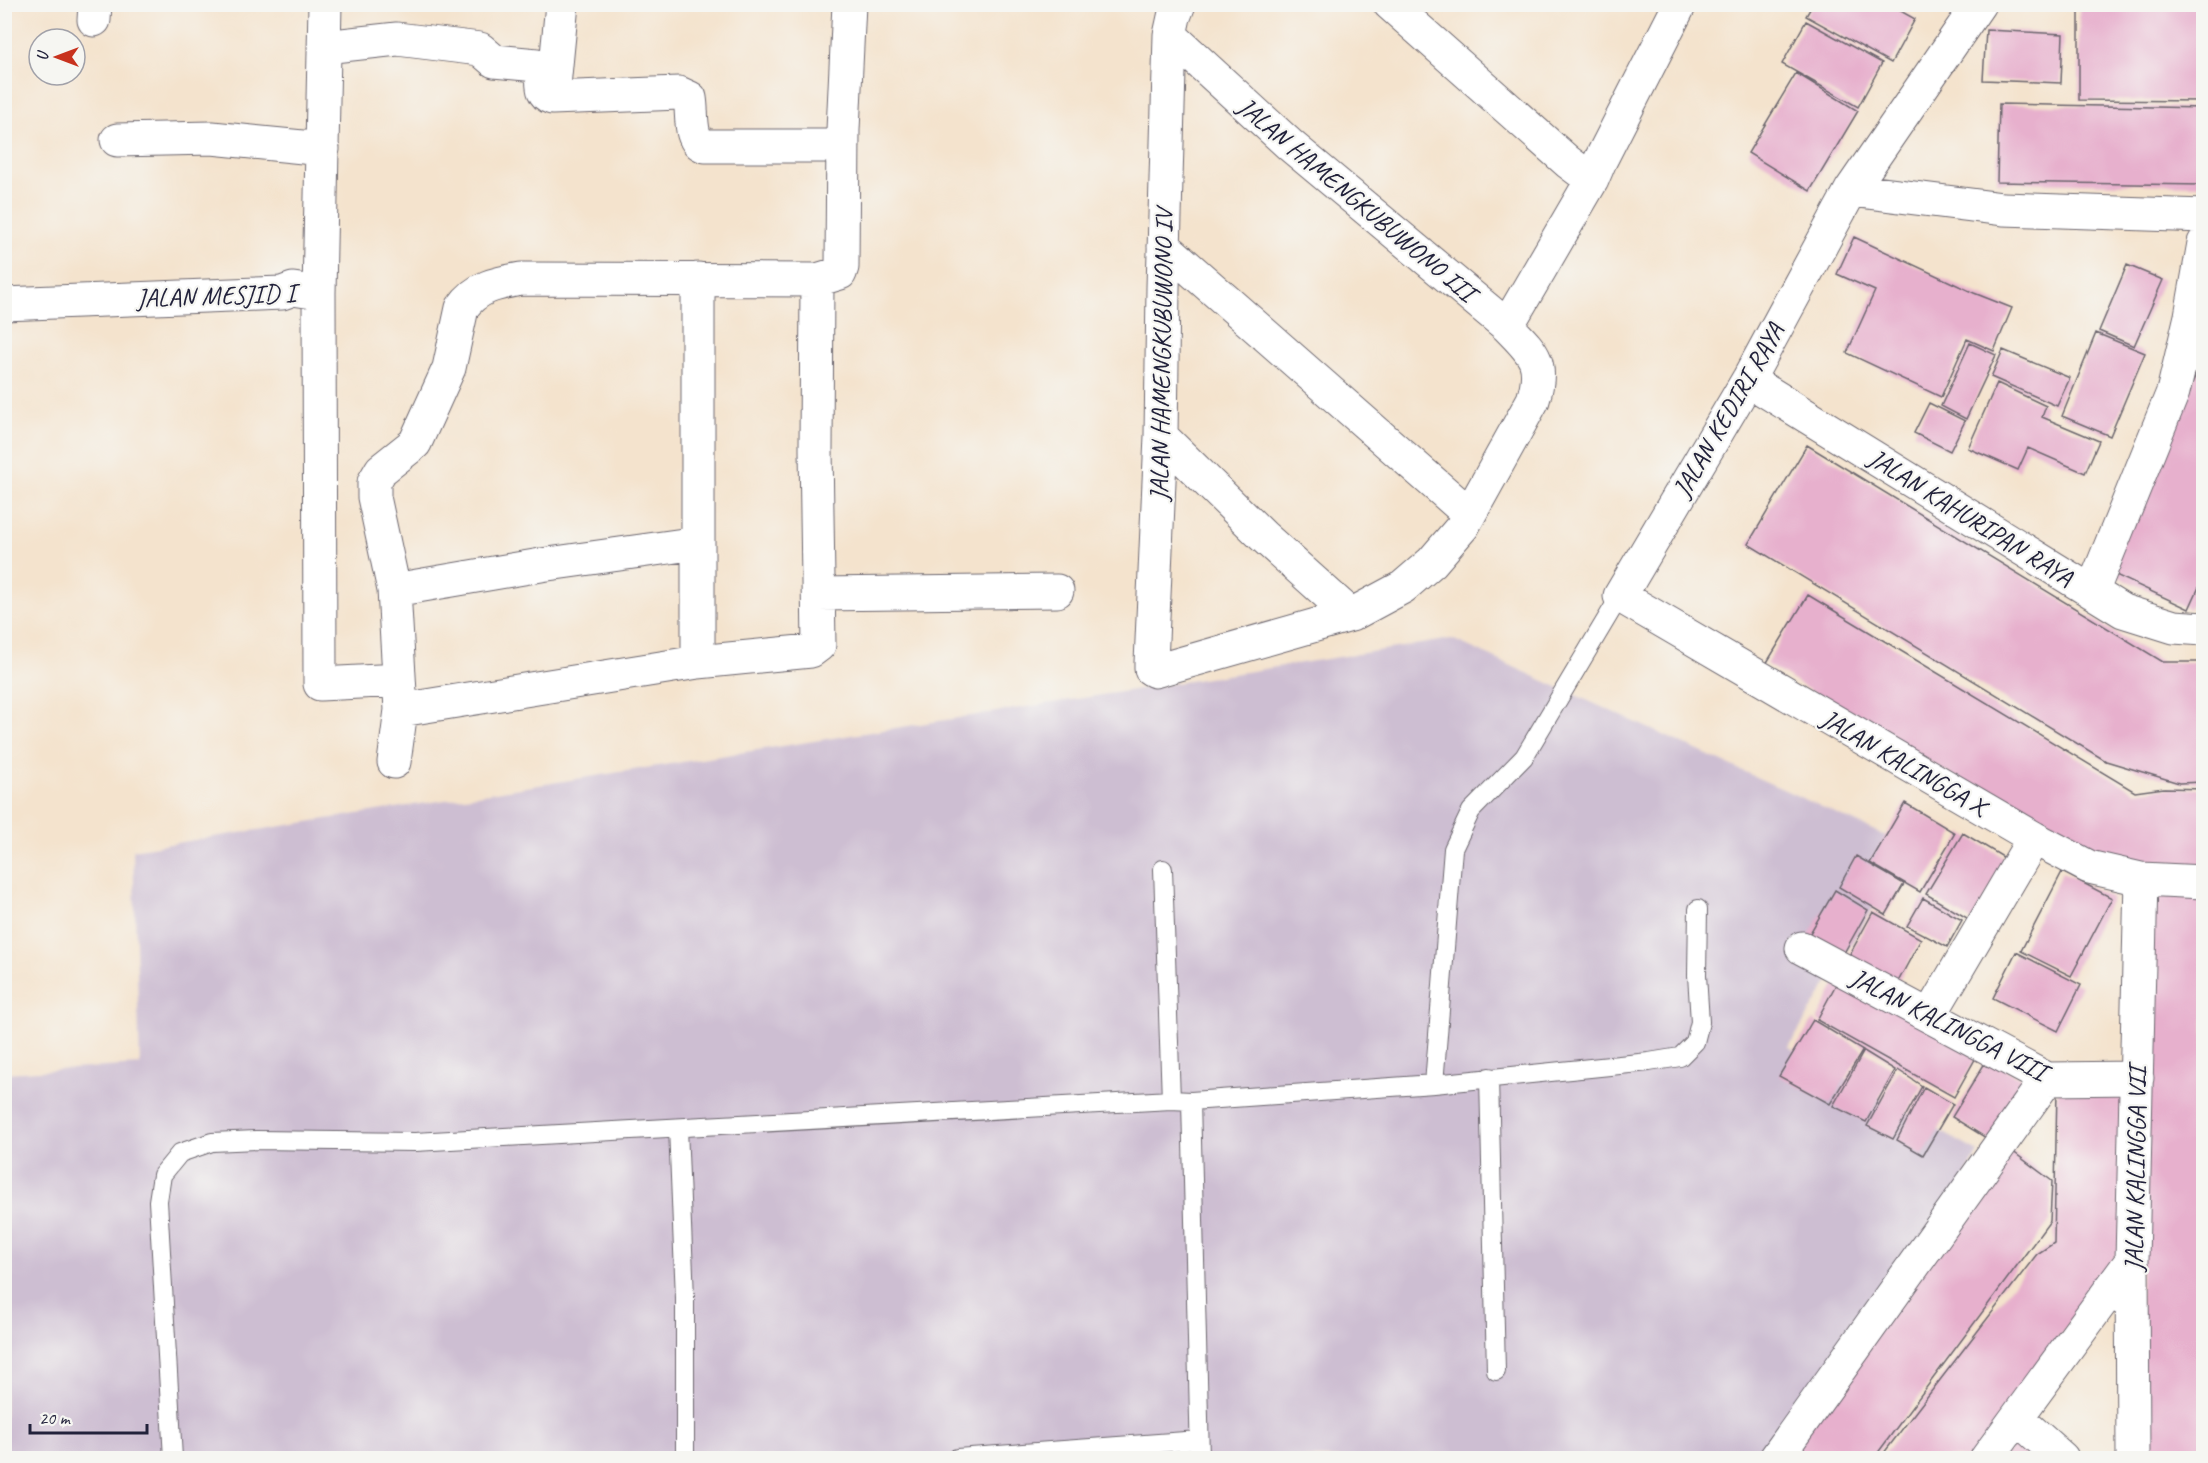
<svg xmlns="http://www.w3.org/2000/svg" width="2208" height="1463" viewBox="0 0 2208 1463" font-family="Caveat,sans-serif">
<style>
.industrial{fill:#cdbed2}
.building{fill:#e7b0cd}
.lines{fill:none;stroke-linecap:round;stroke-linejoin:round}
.service-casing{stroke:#6c666e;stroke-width:20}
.minor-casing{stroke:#6c666e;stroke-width:35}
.service{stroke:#fff;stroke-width:18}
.minor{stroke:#fff;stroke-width:33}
.labels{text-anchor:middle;stroke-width:4.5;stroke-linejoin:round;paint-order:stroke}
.street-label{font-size:26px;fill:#22223b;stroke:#f6f6f2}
</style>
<rect width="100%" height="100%" fill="#f6f6f2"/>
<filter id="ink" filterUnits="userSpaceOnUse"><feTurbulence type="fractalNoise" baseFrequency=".0167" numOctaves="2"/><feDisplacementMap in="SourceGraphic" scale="12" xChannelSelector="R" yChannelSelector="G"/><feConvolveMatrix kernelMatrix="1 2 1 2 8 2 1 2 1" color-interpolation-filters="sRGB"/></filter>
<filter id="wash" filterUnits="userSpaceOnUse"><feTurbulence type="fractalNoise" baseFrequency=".008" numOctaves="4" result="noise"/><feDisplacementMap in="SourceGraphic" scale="24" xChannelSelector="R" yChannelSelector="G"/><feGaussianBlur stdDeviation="1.35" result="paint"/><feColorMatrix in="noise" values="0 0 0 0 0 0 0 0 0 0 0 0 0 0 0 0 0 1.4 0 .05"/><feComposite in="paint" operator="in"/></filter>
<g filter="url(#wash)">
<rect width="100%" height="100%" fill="#f4e3cd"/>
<path class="industrial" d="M1452 639 1910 847 1789 1047 1978 1152 1820 1458H5V1073L140 1065 133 850Z"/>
<g id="blocks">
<path class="building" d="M1813 4H1888L1915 19 1891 63 1806 16Z
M2079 4H2204V101L2079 100Z
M1806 21 1882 63 1858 107 1782 64Z
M1986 30 2063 34 2061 83 1983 80Z
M1796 73 1858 111 1810 191 1748 153Z
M1999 104 2204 108V185L1997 182Z
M1854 237 1974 293 2012 308 1994 351 1967 339 1941 397 1847 353 1875 291 1837 274Z
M2127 265 2163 280 2134 346 2099 331Z
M2096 333 2145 353 2110 436 2062 416Z
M1970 343 1996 355 1966 419 1941 406Z
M2003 350 2070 378 2057 406 1991 377Z
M2204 357V576L2189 609 2107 571Z
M1997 383 2046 406 2042 417 2099 441 2085 473 2028 448 2018 470 1968 448Z
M1929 403 1965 421 1950 451 1914 433Z
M1807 445 2163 662H2204V782L2179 783 2106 761 1748 544Z
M1808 595 2135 792 2164 788 2204 789V871L2094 861 1766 664Z
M1905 803 1955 833 1920 892 1870 863Z
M1963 833 2008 860 1972 921 1926 894Z
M1856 856 1904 884 1886 915 1839 887Z
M2062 872 2112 898 2071 976 2021 951Z
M2145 889H2204V1458H2139Z
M1835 890 1868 910 1840 960 1806 940Z
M1923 898 1962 920 1947 947 1907 926Z
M1873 912 1921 939 1893 991 1844 965Z
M2016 952 2081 985 2058 1031 1993 998Z
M1841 975 1979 1052 1954 1097 1817 1020Z
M1813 1020 1863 1050 1830 1104 1779 1076Z
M1864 1051 1895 1070 1866 1122 1833 1106Z
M1988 1058 2027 1082 1991 1141 1952 1117Z
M1898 1070 1922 1086 1893 1139 1867 1126Z
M1924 1087 1953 1104 1923 1155 1897 1140Z
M2057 1089 2126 1091 2123 1245 1975 1458H1880L2037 1254 2054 1243Z
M2008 1148 2052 1181 2050 1221 1874 1458H1780Z
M2019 1438 2043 1458H2002Z"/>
</g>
</g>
<g filter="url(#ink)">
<use href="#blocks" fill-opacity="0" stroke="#6c666e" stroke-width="1.5"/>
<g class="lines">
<g class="service-casing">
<path id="service" d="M1163 869 1171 1100
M1489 1077 1496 1371
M1434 1084 1453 849 1471 811 1524 757 1620 596
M1191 1101 1434 1084 1649 1062 1680 1057 1695 1042 1700 1022 1697 975 1698 909
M678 1128 685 1298V1458
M173 1458 158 1201 162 1175 180 1153 212 1142 256 1140 415 1142 1171 1100 1191 1101 1200 1458
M957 1458 1199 1440"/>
</g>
<g class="minor-casing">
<path id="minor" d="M325 4 319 293 320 684 399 680
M1390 4 1568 162 1592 180
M1979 4 1851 190 1748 380 1620 596 2034 838 2089 867 2141 879 2204 882
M94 20 95 4
M1170 35 1290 145 1507 326C1533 353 1545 361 1533 400L1463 526 1432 562 1403 587 1351 615 1155 671 1151 669V663L1161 436 1163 288 1170 35 1174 17 1179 4
M324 47 397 39 480 49 494 61 537 65 541 68C545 80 538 93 552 98L679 93 690 98C693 114 688 141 705 146H843
M553 96 562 4
M117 140 212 138 323 149
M1851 190 2003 209 2204 216
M1164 246 1469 514
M698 279V662
M4 304 282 293 293 289 319 293
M1507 326 1592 180 1600 161 1680 4
M1748 380 2123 611 2174 627 2204 629
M1161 436 1263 536 1351 615
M698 543 541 565 394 590 374 497V482L381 470 415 443 449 368 462 308C476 287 497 283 521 279L817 280 840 273 842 267 843 130 849 4
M394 590 401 710 394 762
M2092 592 2173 392 2191 316 2204 243
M819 594 1057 591
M401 710 698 662 811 651 819 645 816 449 817 280
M1802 948 2047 1079 2137 1078
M1930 1015 2034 838
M2017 1418 2062 1458
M1776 1458 2047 1079
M1987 1458 2132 1260
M2133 1458 2132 1260 2141 879"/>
</g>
<use href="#service" class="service"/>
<use href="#minor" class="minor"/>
</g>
</g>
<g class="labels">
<g class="street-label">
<text transform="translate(1357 199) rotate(40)" y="9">JALAN HAMENGKUBUWONO III</text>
<text transform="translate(216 295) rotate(-2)" y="9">JALAN MESJID I</text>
<text transform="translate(1161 355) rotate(-89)" y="9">JALAN HAMENGKUBUWONO IV</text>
<text transform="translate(1728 410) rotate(-60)" y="9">JALAN KEDIRI RAYA</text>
<text transform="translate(1971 517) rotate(32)" y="9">JALAN KAHURIPAN RAYA</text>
<text transform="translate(1904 762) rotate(30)" y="9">JALAN KALINGGA X</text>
<text transform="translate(1949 1024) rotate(27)" y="9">JALAN KALINGGA VIII</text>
<text transform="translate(2135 1169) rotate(-89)" y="9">JALAN KALINGGA VII</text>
</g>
</g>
<rect width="2208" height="1463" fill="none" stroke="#f6f6f2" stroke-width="24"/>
<g transform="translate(57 57) rotate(270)"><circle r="28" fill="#f6f6f2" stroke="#a1a1a9" stroke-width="1.5"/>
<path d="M0-4.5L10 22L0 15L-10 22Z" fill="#c8321e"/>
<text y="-9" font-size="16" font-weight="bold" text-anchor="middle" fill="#22223b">U</text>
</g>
<path d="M30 1424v9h117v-9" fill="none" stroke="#22223b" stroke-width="3"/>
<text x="39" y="1424" font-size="18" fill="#22223b" stroke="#f6f6f2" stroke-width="4.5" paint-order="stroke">20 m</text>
</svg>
